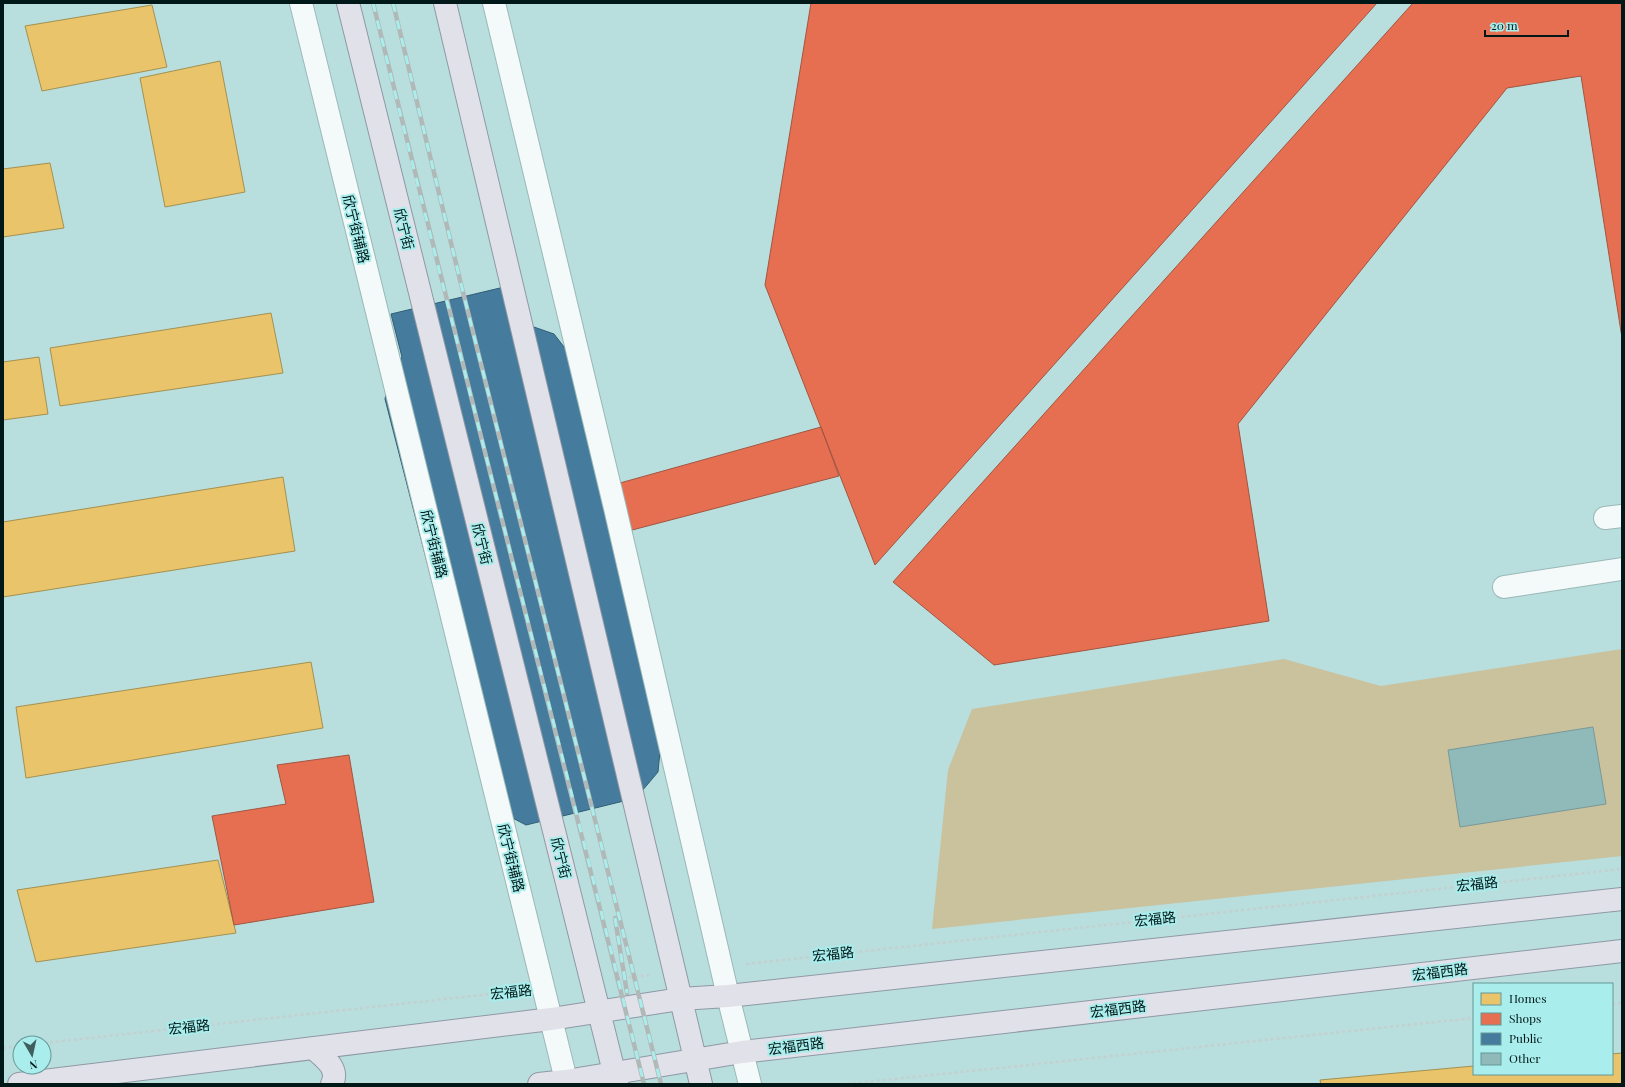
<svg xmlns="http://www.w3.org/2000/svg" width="1625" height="1087" viewBox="0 0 1625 1087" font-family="'Playfair Display','Noto Sans SC',serif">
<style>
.green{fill:#cac19d}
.homes{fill:#e9c46a;stroke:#a39151}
.shops{fill:#e76f51;stroke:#a25540}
.public{fill:#457b9d;stroke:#305e75}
.building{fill:#8fbab9;stroke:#799897}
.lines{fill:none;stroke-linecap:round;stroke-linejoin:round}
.minor-casing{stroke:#9ab8b7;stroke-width:24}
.major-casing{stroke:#8f99a5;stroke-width:24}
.path{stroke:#c4d0d0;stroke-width:2.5;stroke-dasharray:3 3;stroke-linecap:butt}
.minor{stroke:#f4fafa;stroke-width:22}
.major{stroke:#e1e1e9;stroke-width:22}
.rail-casing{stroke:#b0b9b8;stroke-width:4.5}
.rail{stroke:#a9edec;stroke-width:3;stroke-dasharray:9;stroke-linecap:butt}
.labels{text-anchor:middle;stroke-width:4;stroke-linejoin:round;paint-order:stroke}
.street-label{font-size:14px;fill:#001918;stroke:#a9edec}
</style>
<rect width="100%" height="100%" fill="#b8dedd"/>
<path class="green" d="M1622 649V856L932 929 948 770 972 709 1284 659 1381 686Z"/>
<path class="homes" d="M152 5 167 67 42 91 25 26Z
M220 61 245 192 165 207 140 78Z
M50 163 64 228 3 237V169Z
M271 313 283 373 60 406 50 348Z
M39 357 48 414 3 420V362Z
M283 477 295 551 3 597V522Z
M311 662 323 728 26 778 16 707Z
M218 860 236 933 36 962 17 890Z
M1622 1053V1084H1321L1320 1080 1474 1066V1074H1612V1054Z"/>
<path class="shops" d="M811 3H1377L875 565 765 285Z
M1413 3H1622V338L1581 76 1507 88 1238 424 1269 621 994 665 893 582Z
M821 427 839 476 613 535 602 488Z
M349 755 374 902 234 925 212 816 286 804 277 765Z"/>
<path class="public" d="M521 283 531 326 554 334 571 356 661 741 658 772 636 798 526 825 503 813 486 791 385 399 391 370 402 357 391 314Z"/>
<path class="building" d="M1593 727 1606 804 1460 827 1448 750Z"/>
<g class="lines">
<g class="minor-casing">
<path id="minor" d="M301 3 567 1084
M494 3 615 508 728 996 750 1084
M1605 518 1622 516
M1504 587 1622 569"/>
</g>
<g class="major-casing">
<path id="major" d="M348 3 617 1084
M445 3 701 1084
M313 1048C323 1057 340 1068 332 1084
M19 1084 551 1019 680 999 728 996 1622 899
M539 1084 566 1081 742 1052 1622 951"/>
</g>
<path class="path" d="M746 964 1622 869
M617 979 649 975
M1612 1004 1622 1003
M44 1043 518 991
M3 1048 20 1046
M847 1084 1474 1018"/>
<use href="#minor" class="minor"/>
<use href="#major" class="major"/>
<g class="rail-casing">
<path id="rail" d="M373 3C461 364 555 723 644 1084
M393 3 460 280 661 1084
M615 918 627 993"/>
</g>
<use href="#rail" class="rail"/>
</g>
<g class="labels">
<g class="street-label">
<text transform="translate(356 229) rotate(76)" y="5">欣宁街辅路</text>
<text transform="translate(404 229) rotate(76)" y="5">欣宁街</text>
<text transform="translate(434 544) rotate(76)" y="5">欣宁街辅路</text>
<text transform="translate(482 544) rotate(76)" y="5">欣宁街</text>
<text transform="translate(511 858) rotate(76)" y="5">欣宁街辅路</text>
<text transform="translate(561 858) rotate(76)" y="5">欣宁街</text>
<text transform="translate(1477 884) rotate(-6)" y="5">宏福路</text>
<text transform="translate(1155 919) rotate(-6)" y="5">宏福路</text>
<text transform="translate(833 954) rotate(-6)" y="5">宏福路</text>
<text transform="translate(1440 972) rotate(-7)" y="5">宏福西路</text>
<text transform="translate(511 992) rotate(-6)" y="5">宏福路</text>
<text transform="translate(1118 1009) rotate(-7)" y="5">宏福西路</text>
<text transform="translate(189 1027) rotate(-6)" y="5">宏福路</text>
<text transform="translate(796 1046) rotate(-7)" y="5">宏福西路</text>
</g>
</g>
<rect width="1625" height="1087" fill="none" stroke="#001918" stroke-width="8"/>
<rect x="1473" y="983" width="140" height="92" fill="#a9edec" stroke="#659897"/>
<rect x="1481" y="993" width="20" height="12" fill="#e9c46a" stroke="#659897"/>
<text x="1509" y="1003" font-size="12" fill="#001918">Homes</text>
<rect x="1481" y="1013" width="20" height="12" fill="#e76f51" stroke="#659897"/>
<text x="1509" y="1023" font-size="12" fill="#001918">Shops</text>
<rect x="1481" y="1033" width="20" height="12" fill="#457b9d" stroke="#659897"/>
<text x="1509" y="1043" font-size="12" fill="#001918">Public</text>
<rect x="1481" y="1053" width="20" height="12" fill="#8fbab9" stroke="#659897"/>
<text x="1509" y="1063" font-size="12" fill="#001918">Other</text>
<g transform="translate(32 1055) rotate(171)"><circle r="19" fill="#a9edec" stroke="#659897"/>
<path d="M0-3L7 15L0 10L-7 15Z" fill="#405e5d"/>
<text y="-6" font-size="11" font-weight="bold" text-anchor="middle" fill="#001918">N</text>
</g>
<path d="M1485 30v6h83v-6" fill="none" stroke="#001918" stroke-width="2"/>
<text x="1491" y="30" font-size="12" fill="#001918" stroke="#a9edec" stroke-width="3" paint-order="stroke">20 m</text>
</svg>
